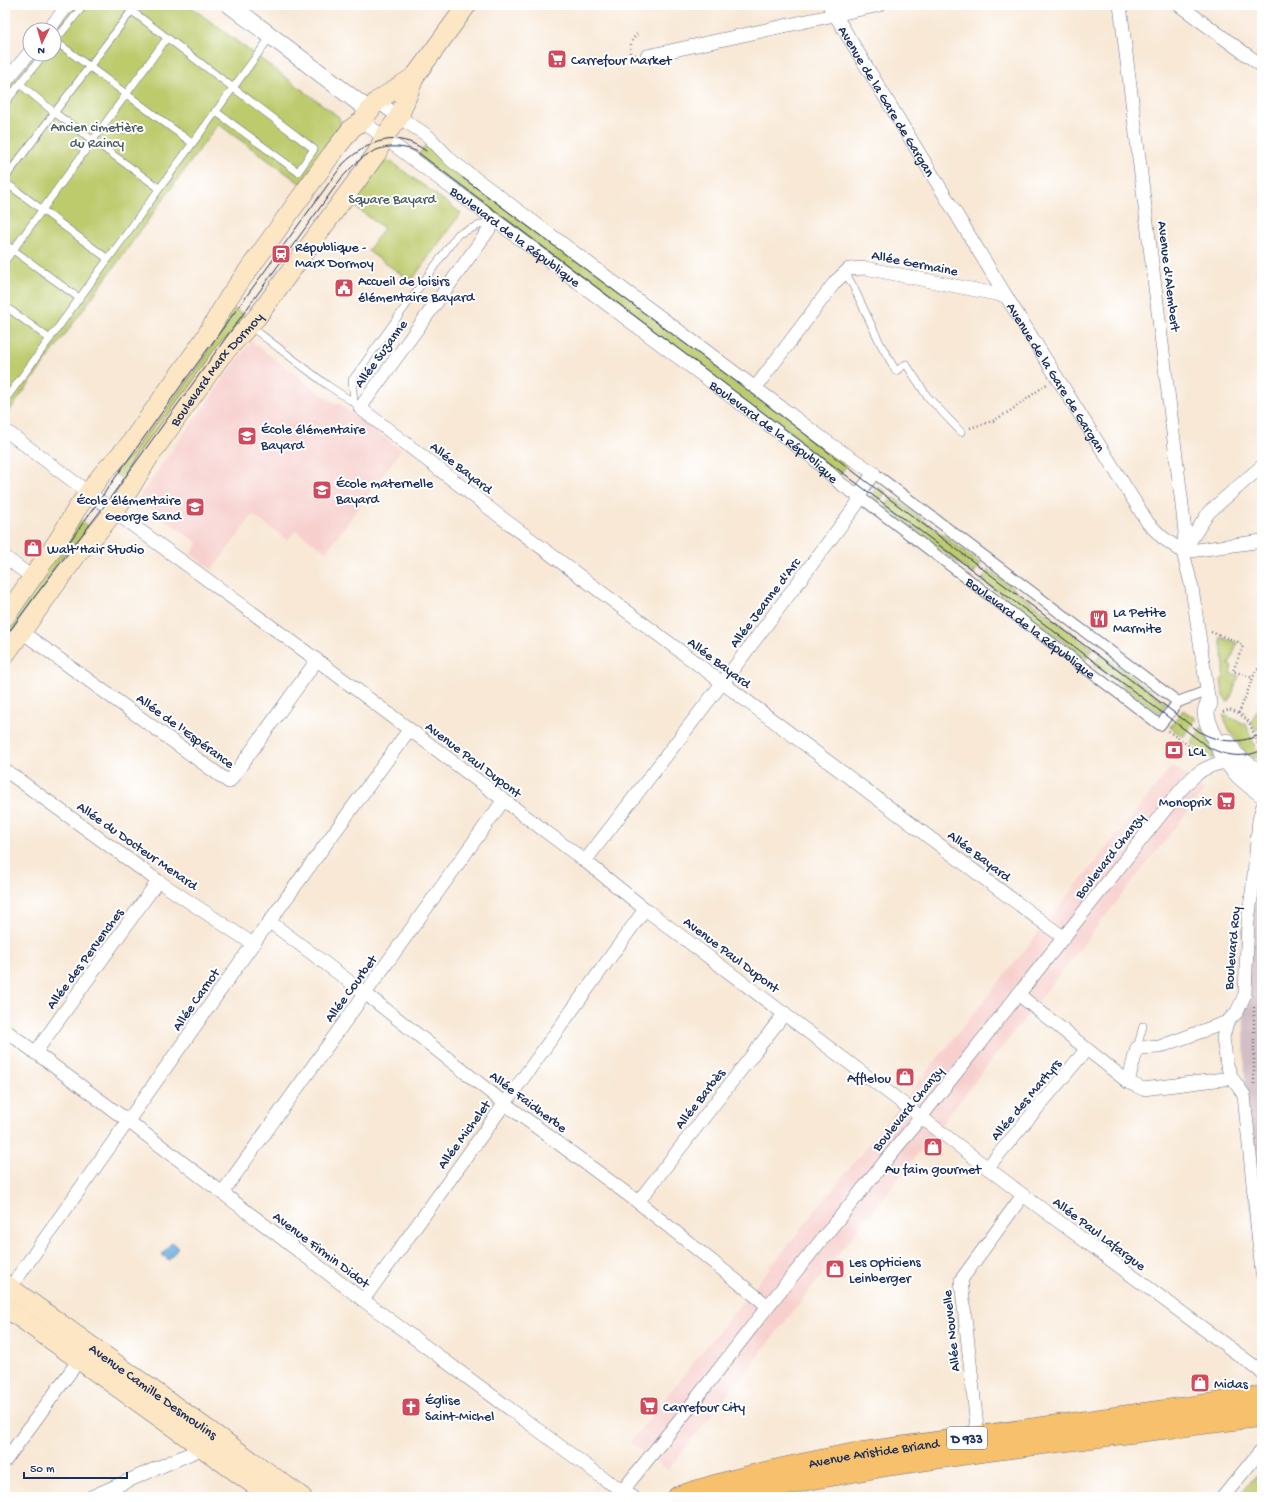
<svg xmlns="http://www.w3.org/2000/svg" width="1267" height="1502" viewBox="0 0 1267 1502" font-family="'Gochi Hand',sans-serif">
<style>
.built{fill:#f7d0ce}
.industrial{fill:#d2bec4}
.green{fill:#becb6d;stroke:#6c7d66}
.water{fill:#65addc;stroke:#406e9d}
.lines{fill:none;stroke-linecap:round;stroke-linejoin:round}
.service-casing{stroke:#687088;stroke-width:8}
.pedestrian-casing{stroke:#687088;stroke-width:12}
.minor-casing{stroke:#687088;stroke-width:14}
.tertiary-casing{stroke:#687088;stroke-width:18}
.secondary-casing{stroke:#687088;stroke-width:20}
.primary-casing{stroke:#687088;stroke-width:22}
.path{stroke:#687088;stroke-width:2.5;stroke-dasharray:1 3;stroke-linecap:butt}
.service{stroke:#fff;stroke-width:7}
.pedestrian{stroke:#fff;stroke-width:10}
.minor{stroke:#fff;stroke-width:13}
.tertiary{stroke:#fff;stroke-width:17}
.secondary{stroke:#fce6c4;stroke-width:19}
.primary{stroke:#f7c06c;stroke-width:21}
.tram{stroke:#1b2f5e;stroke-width:1}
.labels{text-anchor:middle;stroke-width:4;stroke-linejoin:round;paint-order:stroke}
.shield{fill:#fff;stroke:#5f6d8e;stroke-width:1}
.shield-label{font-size:13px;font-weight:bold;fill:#1b2f5e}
.poi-label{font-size:14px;fill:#1b2f5e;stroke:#fff;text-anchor:start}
.street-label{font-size:14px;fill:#1b2f5e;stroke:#fff}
.park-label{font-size:14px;fill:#4c5e62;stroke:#fff}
</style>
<rect width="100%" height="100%" fill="#fff"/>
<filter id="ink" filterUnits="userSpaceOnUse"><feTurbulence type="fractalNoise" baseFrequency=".025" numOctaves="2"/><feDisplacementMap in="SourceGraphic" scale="8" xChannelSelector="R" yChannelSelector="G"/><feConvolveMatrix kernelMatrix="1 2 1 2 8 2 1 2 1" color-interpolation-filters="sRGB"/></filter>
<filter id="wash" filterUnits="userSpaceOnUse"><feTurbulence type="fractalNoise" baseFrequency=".012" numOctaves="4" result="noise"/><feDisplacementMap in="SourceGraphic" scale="16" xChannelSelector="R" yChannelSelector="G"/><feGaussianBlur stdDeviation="0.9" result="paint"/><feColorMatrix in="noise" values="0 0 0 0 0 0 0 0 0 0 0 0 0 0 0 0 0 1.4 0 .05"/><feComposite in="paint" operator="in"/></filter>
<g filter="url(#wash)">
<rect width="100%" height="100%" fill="#f8e8d5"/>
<path class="built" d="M251 341 336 405 338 403 401 450 326 552 296 530 287 540 253 515 212 570 191 554 198 543 137 499Z
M1173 765 1204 791 668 1470 630 1442Z"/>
<path class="industrial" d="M1262 803V1297L1247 1183 1242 931Z"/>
<path class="green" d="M76 5H188L339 117 342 128 301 184 218 124 8 413 5 411V92L36 54H54V32Z
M428 144 850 461 838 477 417 157 425 146Z
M390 161 461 213 411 281 368 251 384 228 350 203 380 163Z
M229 305 250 319 128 483 112 472Z
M878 487 886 492 878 502 871 497Z
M893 497 981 564 973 574 885 507Z
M78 519 94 531 5 647V625Z
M989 570 1093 649 1086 659 982 580Z
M1220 637 1237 643 1229 665 1232 667 1230 673 1239 676 1229 702H1227L1223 694 1221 680 1224 676V665Z
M1101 654 1166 703 1159 713 1094 664Z
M1262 697V728L1255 730 1252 722Z
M1183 710 1196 719 1183 737 1170 727Z
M1223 715 1246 724 1259 757 1250 759 1229 730Z
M1202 727 1215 754 1213 759 1191 743Z
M1259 1475H1262V1497H1238L1254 1477Z"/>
<path class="water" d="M172 1242 178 1247 169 1260 162 1255Z"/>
</g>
<g filter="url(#ink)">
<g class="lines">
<g class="service-casing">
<path id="service" d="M124 5 314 149 298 172 215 111
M55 41 192 143
M54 42 84 5
M20 84 55 113 159 188
M5 103 44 54
M5 178 136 5
M5 182 108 259
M5 244 79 298
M5 261 167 38
M845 272 853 286 880 343 896 371 906 364 927 396 961 432
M5 306 50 339
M250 326 327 385 356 404
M5 400 271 36
M354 402 352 380 458 234 492 220
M1137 1048 1143 1026"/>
</g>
<g class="pedestrian-casing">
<g id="pedestrian">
<path d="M874 473 1178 702 1207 691"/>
<path id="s1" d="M860 497 1160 725 1178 702"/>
</g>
</g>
<g class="minor-casing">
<g id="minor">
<path id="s2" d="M829 5 1006 296 1148 523 1162 537 1183 552"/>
<path d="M1120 5 1182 505 1185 532 1183 552 1192 588 1209 703"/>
<path d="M1179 5 1262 66"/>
<path d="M48 30 68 5"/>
<path d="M647 56 880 5"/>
<path d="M5 82 30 52"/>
<path d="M377 101 399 117 428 136 452 161 830 444 874 473 863 488 857 504 733 669 585 861"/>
<path id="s3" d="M362 121 813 458 841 484 860 497"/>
<path d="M494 219 488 231 360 408 498 515 1064 938"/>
<path d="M755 388 835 282 849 269 865 268 1006 296"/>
<path d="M5 430 105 505 317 660 585 861 645 909 921 1117 1023 1195 1262 1372"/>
<path d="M1185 549 1209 512 1262 466"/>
<path d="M1183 552 1262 541"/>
<path d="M5 557 33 578"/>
<path d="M22 632 229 782 317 660"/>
<path d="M5 770 158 881 253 944"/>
<path d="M1262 808 1259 820 1253 885 1248 921 1245 994 1237 1012 1227 1022 1223 1038 1227 1065 1232 1078 1244 1095 1262 1273"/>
<path d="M270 922 366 994 504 1103 638 1202 768 1306"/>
<path d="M1018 994 1128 1082 1143 1089 1232 1078"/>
<path d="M5 1030 128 1121 363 1300 607 1481 633 1497"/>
<path d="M35 1053 158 881"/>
<path d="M1128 1082 1137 1048 1159 1047 1227 1022"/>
<path d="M987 1168 1086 1050"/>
<path d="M222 1193 503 801"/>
<path d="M638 1202 785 1013"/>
<path d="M10 1288 253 944 409 730"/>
<path d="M363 1300 645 909"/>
<path d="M978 1436 961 1280 1023 1195"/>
<path d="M5 1461 79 1360"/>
<path d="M623 1490 685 1413 768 1306 921 1117 1179 792C1188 782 1197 771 1211 766 1219 763 1227 762 1235 759"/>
<path d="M91 1497 203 1448"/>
<path d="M1223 1497 1262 1449"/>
</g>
</g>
<g class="tertiary-casing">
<path id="tertiary" d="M230 5 370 111
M1209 703C1208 706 1206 710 1206 712 1206 725 1225 760 1234 770 1242 780 1252 787 1262 794
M1227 742 1235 755 1262 776"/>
</g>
<g class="secondary-casing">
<g id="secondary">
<path d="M5 617 59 539 76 510 88 493 103 473 129 445 203 341 229 297 331 155 352 128 362 121 377 101 415 76"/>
<path id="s4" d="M5 655 79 552 96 534 114 512 129 490 149 457 221 356 257 317 377 153 384 137 399 117 415 76 467 5"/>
<path id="s5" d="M5 1284 302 1497"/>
<path d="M5 1307 271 1497"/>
</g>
</g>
<g class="primary-casing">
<g id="primary">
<path id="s6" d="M678 1497C735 1477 794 1466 852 1454L1262 1397"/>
<path d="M737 1497 806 1480 890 1465 985 1451 1262 1416"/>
</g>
</g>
<path class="path" d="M636 55H630C630 46 631 41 637 34
M970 428 993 421 1010 411 1047 384
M1211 632 1238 642 1243 646 1233 671 1253 678
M1262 668 1256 670 1239 713 1249 722 1262 754
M1223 712 1229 709 1239 713
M1168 731 1203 756
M1254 1007V1086"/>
<use href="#service" class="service"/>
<use href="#pedestrian" class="pedestrian"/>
<use href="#minor" class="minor"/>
<use href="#tertiary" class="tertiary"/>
<use href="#secondary" class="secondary"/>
<use href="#primary" class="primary"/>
<path class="tram" d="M463 178 753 394 867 482 1200 732C1219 743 1241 744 1262 734
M68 544 180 387 343 164C367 141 397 129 426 151
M5 637 33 599 105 505 340 180C362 154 382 139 416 151L863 488 1208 747C1225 756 1244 759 1262 750"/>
</g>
</g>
<defs>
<g id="supermarket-square" transform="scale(1)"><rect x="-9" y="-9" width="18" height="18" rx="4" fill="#d1495b" stroke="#fff"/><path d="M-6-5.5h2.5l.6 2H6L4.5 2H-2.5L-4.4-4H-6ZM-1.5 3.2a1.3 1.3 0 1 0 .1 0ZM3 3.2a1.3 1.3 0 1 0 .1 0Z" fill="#fff"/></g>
<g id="station-square" transform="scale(1)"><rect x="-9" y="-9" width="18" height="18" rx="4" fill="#d1495b" stroke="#fff"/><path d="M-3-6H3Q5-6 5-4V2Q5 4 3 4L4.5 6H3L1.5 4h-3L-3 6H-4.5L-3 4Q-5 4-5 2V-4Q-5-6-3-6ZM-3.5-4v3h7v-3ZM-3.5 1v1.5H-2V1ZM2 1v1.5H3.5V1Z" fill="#fff"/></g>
<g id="civic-square" transform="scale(1)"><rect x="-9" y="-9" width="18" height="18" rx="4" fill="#d1495b" stroke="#fff"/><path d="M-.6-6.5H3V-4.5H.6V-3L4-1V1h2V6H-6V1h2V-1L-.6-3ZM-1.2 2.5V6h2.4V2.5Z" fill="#fff"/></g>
<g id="school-square" transform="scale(1)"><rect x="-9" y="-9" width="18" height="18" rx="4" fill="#d1495b" stroke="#fff"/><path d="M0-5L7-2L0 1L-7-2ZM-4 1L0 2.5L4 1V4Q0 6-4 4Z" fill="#fff"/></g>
<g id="shop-square" transform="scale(1)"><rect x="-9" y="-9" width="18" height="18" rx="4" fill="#d1495b" stroke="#fff"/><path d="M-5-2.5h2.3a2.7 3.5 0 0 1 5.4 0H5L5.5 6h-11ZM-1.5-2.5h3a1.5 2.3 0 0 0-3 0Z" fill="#fff"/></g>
<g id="restaurant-square" transform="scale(1)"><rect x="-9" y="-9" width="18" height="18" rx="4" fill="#d1495b" stroke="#fff"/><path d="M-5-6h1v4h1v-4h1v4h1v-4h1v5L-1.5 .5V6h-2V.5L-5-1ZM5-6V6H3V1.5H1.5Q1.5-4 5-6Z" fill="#fff"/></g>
<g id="bank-square" transform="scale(1)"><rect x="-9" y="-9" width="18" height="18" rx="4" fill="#d1495b" stroke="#fff"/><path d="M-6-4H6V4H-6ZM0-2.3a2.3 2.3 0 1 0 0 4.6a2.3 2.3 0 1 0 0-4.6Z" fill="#fff"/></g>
<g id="church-square" transform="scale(1)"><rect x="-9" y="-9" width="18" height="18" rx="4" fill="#d1495b" stroke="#fff"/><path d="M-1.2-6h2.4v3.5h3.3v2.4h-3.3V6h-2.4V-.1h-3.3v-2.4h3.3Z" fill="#fff"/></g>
</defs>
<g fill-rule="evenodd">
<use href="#supermarket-square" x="557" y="59"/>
<use href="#station-square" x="281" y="254"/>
<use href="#civic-square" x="344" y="288"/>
<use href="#school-square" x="247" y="436"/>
<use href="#school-square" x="322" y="490"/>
<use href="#school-square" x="195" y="507"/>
<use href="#shop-square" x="33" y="548"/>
<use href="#restaurant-square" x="1099" y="619"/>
<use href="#bank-square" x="1174" y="750"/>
<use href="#supermarket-square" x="1226" y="801"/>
<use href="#shop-square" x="905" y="1077"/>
<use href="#shop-square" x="933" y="1147"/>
<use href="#shop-square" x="835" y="1269"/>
<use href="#shop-square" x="1200" y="1383"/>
<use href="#supermarket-square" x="649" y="1406"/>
<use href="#church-square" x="411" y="1407"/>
</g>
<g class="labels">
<rect class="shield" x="947" y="1427" width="40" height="22" rx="3"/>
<g class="shield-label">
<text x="967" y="1443">D 933</text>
</g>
<g class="poi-label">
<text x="571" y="64">Carrefour Market</text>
<text x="295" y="251">République -<tspan x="295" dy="16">Marx Dormoy</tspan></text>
<text x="358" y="285">Accueil de loisirs<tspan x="358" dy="16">élémentaire Bayard</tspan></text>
<text x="261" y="433">École élémentaire<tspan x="261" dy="16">Bayard</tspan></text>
<text x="336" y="487">École maternelle<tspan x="336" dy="16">Bayard</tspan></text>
<text x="181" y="504" text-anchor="end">École élémentaire<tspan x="181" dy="16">George Sand</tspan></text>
<text x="47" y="553">Walt’Hair Studio</text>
<text x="1113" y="616">La Petite<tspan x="1113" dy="16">Marmite</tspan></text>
<text x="1188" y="755">LCL</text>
<text x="1212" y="806" text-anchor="end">Monoprix</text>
<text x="891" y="1082" text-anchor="end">Afflelou</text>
<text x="933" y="1173" text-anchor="middle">Au faim gourmet</text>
<text x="849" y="1266">Les Opticiens<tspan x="849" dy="16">Leinberger</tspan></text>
<text x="1214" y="1388">Midas</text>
<text x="425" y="1404">Église<tspan x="425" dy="16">Saint-Michel</tspan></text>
<text x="663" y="1411">Carrefour City</text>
</g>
<g class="street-label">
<text dy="5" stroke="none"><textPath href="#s2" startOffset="112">Avenue de la Gare de Gargan</textPath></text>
<text dy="5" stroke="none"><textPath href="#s3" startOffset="192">Boulevard de la République</textPath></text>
<text transform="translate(915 262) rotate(11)" y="5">Allée Germaine</text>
<text transform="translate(1170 276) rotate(83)" y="5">Avenue d'Alembert</text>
<text transform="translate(380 353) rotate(-54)" y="5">Allée Suzanne</text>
<text dy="5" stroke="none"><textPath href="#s4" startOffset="356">Boulevard Marx Dormoy</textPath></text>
<text dy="5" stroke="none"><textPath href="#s2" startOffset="436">Avenue de la Gare de Gargan</textPath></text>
<text dy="5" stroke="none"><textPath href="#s3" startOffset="516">Boulevard de la République</textPath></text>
<text transform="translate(462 467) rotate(38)" y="5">Allée Bayard</text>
<text transform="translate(764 602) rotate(-53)" y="5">Allée Jeanne d'Arc</text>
<text dy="5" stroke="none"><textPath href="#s1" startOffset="215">Boulevard de la République</textPath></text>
<text transform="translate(720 662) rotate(37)" y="5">Allée Bayard</text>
<text transform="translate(186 730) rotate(36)" y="5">Allée de l'Espérance</text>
<text transform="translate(474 759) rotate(37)" y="5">Avenue Paul Dupont</text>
<text transform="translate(138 845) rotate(35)" y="5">Allée du Docteur Menard</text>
<text transform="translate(980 855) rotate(37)" y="5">Allée Bayard</text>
<text transform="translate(1109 855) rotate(-52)" y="5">Boulevard Chanzy</text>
<text transform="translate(1231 948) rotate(-85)" y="5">Boulevard Roy</text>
<text transform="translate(732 954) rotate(37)" y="5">Avenue Paul Dupont</text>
<text transform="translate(84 958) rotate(-54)" y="5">Allée des Pervenches</text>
<text transform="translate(350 988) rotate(-54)" y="5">Allée Courbet</text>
<text transform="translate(195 999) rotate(-55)" y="5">Allée Carnot</text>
<text transform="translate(699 1098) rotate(-52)" y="5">Allée Barbès</text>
<text transform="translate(1025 1099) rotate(-50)" y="5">Allée des Martyrs</text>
<text transform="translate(529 1101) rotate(37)" y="5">Allée Faidherbe</text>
<text transform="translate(907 1108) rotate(-51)" y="5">Boulevard Chanzy</text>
<text transform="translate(463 1134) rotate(-54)" y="5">Allée Michelet</text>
<text transform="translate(1100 1233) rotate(37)" y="5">Allée Paul Lafargue</text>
<text transform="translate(322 1249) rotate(37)" y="5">Avenue Firmin Didot</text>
<text transform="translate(950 1331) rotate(-96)" y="5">Allée Nouvelle</text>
<text dy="5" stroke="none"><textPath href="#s5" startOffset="183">Avenue Camille Desmoulins</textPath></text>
<text dy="5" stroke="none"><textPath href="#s6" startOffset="201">Avenue Aristide Briand</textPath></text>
</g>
<g class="park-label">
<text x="97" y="131">Ancien cimetière<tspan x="97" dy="16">du Raincy</tspan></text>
<text x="392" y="203">Square Bayard</text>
</g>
</g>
<rect width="1267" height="1502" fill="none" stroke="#fff" stroke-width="20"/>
<g transform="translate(42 42) rotate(185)"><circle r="19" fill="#ffffff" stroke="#a4acbf"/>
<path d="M0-3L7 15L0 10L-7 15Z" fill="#d1495b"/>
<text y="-6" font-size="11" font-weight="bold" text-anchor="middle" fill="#1b2f5e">N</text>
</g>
<path d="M24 1472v6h103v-6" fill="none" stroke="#1b2f5e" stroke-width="2"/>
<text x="30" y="1472" font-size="12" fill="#1b2f5e" stroke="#ffffff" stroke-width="3" paint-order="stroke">50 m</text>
</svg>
